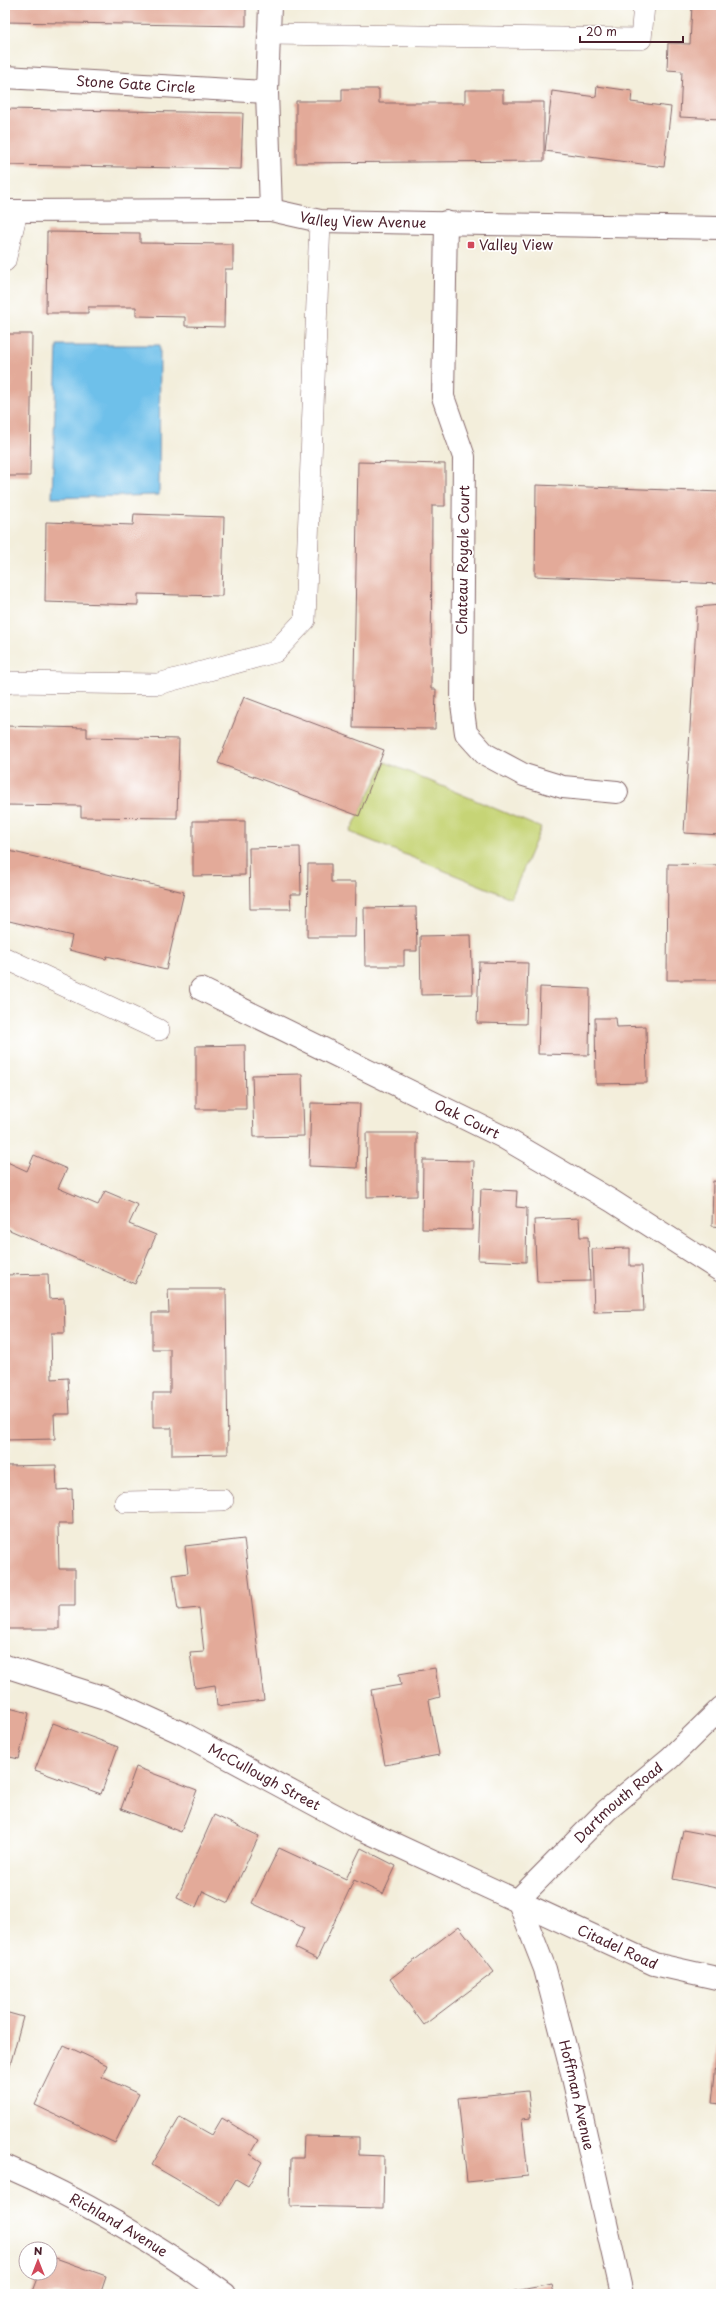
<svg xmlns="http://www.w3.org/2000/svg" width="726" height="2299" viewBox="0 0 726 2299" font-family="'Playpen Sans',sans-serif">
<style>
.green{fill:#c6d476;stroke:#887a50}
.water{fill:#6ec0ea;stroke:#5c708a}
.building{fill:#e3aa99}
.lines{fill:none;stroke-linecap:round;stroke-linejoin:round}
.lane-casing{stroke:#856769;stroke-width:22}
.street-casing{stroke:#856769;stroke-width:24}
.lane{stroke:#fff;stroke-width:21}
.street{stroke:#fff;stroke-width:22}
.poi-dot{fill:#d1495b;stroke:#fff;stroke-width:1.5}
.labels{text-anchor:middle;stroke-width:3.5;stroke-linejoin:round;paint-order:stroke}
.street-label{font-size:14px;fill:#4a1f2b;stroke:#fff}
.poi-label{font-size:14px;fill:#4a1f2b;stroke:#fff;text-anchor:start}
</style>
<rect width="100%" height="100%" fill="#fff"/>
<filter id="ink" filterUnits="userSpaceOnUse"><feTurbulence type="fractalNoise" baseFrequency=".025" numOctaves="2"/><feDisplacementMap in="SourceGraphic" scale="8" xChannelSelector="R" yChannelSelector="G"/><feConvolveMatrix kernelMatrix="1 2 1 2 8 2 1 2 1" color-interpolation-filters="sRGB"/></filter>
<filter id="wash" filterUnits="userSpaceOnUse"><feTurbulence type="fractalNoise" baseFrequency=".012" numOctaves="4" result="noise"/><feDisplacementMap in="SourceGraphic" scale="16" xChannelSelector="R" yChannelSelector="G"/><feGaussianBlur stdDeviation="0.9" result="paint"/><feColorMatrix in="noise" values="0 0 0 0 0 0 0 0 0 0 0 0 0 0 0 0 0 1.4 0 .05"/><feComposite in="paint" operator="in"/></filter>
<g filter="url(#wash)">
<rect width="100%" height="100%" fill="#f3eedb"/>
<path class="green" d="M385 762 541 828 511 898 350 832Z"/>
<path class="water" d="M57 345H160L159 495 52 498Z"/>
<g id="blocks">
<path class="building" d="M5 5H246V26L5 22Z
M692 5H721V119L680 117 682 71 667 70 668 43 690 44Z
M597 86 632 91 631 102 671 107 664 167 545 151 552 91 596 97Z
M342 89H379V103H465V90H503V102H544V161L296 163V101H342Z
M5 109 243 113 241 169 5 165Z
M47 232 140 233V243L233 244V269H225L224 327 185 326V317L136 316V307H88V313H46Z
M5 334H32L30 476H5Z
M358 462 445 464V506H432L431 689H436L435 729 353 728Z
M536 485 721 492V584L535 576Z
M134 514 224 517 222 596 138 594V605L45 602 46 522 133 525Z
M721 605V835L684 833 697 607Z
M244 697 384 750 359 816 218 763Z
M5 726 87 728V737L179 739 177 818 81 817V806L5 805Z
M193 821H245V875L193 876Z
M300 847 301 894H290L291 909H250L249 848Z
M5 850 184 892 166 970 107 956 106 959 69 950 72 936 5 920Z
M308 864H331V882H356L355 937H307Z
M668 864 721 865V980H667Z
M416 907 417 951H404V966H365L364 908Z
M471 935 473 994 421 995 420 936Z
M479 962 528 963 526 1024 477 1023Z
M540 987 590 989 589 1055 538 1054Z
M595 1018H616L617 1027 646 1026 647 1083 596 1084Z
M245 1045 246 1109H196V1046Z
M302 1074 304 1136 254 1137 252 1075Z
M311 1103 360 1104 357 1168 309 1166Z
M366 1133H417V1196L367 1197Z
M34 1155 67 1169 58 1188 98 1205 105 1191 138 1205 129 1224 156 1235 135 1284 5 1228V1161L27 1171Z
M423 1160 474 1161 472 1230 422 1229Z
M713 1181 721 1182V1227L712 1226Z
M481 1189 517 1191 516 1207 527 1208 526 1262 478 1260Z
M579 1218 580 1237H588L590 1281 537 1282 534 1220Z
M630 1248V1266H642L644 1311 594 1312 592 1249Z
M48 1274 49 1299 64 1298 65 1333H51L52 1379 68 1378 70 1414H54L55 1439 5 1440V1275Z
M168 1289H226L228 1454 172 1455V1428H153V1393H170V1349H152V1313H169Z
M56 1465 57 1490 72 1489 73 1524H58L59 1569H75V1605H59V1629H5V1466Z
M244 1539 264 1700 217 1706 215 1685 195 1688 190 1653 204 1652 199 1608 178 1610 173 1575 188 1573 185 1546Z
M435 1668 440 1697 429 1700 439 1755 385 1765 371 1690 401 1685 399 1674Z
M5 1707 29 1713 19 1759 5 1756Z
M53 1723 118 1747 101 1794 35 1770Z
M136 1767 197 1790 181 1832 121 1809Z
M214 1815 259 1836 228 1903 203 1891 196 1907 177 1898Z
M683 1830 721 1837V1889L673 1879Z
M279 1848 346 1879 361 1848 396 1866 383 1894 354 1880 317 1959 295 1948 304 1928 252 1903Z
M459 1926 494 1972 424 2025 390 1979Z
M5 2012 23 2017 8 2073H5Z
M718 2044H721V2104L712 2103Z
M64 2045 107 2065 102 2077 139 2094 115 2143 35 2105Z
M528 2091 531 2118 522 2119 528 2176 467 2182 458 2098Z
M180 2117 212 2135 222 2118 258 2140 250 2154 262 2162 248 2186 236 2179 221 2205 152 2165Z
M304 2136 359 2137V2155L384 2156 383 2208 290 2206 291 2158H303Z
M50 2256 106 2276 100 2294H31L39 2273H50Z
M552 2284 554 2294H505V2293Z"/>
</g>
</g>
<g filter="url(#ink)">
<use href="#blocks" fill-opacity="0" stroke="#856769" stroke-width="1"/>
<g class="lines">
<g class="lane-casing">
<path id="lane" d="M268 34 641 39 644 5
M5 261 17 212
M5 684 11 682 158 684 275 652 305 620 320 221
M5 958 159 1030
M125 1502 223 1500"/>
</g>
<g class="street-casing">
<g id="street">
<path d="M270 5 267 92 271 210"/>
<path id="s1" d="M5 77 267 92"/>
<path id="s2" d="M5 211 271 210 320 221 721 228"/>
<path d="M446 222 443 397 464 457 462 704 466 733 485 754 524 775 563 787 617 792"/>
<path id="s3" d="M201 989 501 1136 612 1201 721 1271"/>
<path id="s4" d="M5 1666 105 1698 184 1734 355 1826 654 1964 721 1979"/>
<path id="s5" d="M518 1900 545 1969 572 2073 622 2294"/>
<path id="s6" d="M518 1900 607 1810 670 1758 721 1708"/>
<path id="s7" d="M5 2166C83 2200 157 2244 225 2294"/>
</g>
</g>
<use href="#lane" class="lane"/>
<use href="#street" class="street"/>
</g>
</g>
<rect class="poi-dot" x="467" y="241" width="8" height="8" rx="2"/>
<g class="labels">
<g class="street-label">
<text dy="5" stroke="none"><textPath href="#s1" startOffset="131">Stone Gate Circle</textPath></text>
<text dy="5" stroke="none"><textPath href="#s2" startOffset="359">Valley View Avenue</textPath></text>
<text transform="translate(463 560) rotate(-89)" y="5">Chateau Royale Court</text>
<text dy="5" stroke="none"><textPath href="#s3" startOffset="296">Oak Court</textPath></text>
<text dy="5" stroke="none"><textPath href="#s4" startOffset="283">McCullough Street</textPath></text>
<text dy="5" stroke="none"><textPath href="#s6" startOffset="140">Dartmouth Road</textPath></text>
<text dy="5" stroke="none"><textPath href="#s4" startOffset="675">Citadel Road</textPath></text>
<text dy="5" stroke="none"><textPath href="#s5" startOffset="204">Hoffman Avenue</textPath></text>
<text dy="5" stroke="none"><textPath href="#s7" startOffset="128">Richland Avenue</textPath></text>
</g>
<g class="poi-label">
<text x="479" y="250">Valley View</text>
</g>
</g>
<rect width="726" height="2299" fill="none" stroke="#fff" stroke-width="20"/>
<g transform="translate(38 2261)"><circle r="19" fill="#ffffff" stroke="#b7a5aa"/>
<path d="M0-3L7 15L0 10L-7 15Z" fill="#d1495b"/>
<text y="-6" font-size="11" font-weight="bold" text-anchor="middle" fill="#4a1f2b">N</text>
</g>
<path d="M580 36v6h103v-6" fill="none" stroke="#4a1f2b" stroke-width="2"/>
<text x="586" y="36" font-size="12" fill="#4a1f2b" stroke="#ffffff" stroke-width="3" paint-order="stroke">20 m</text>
</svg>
